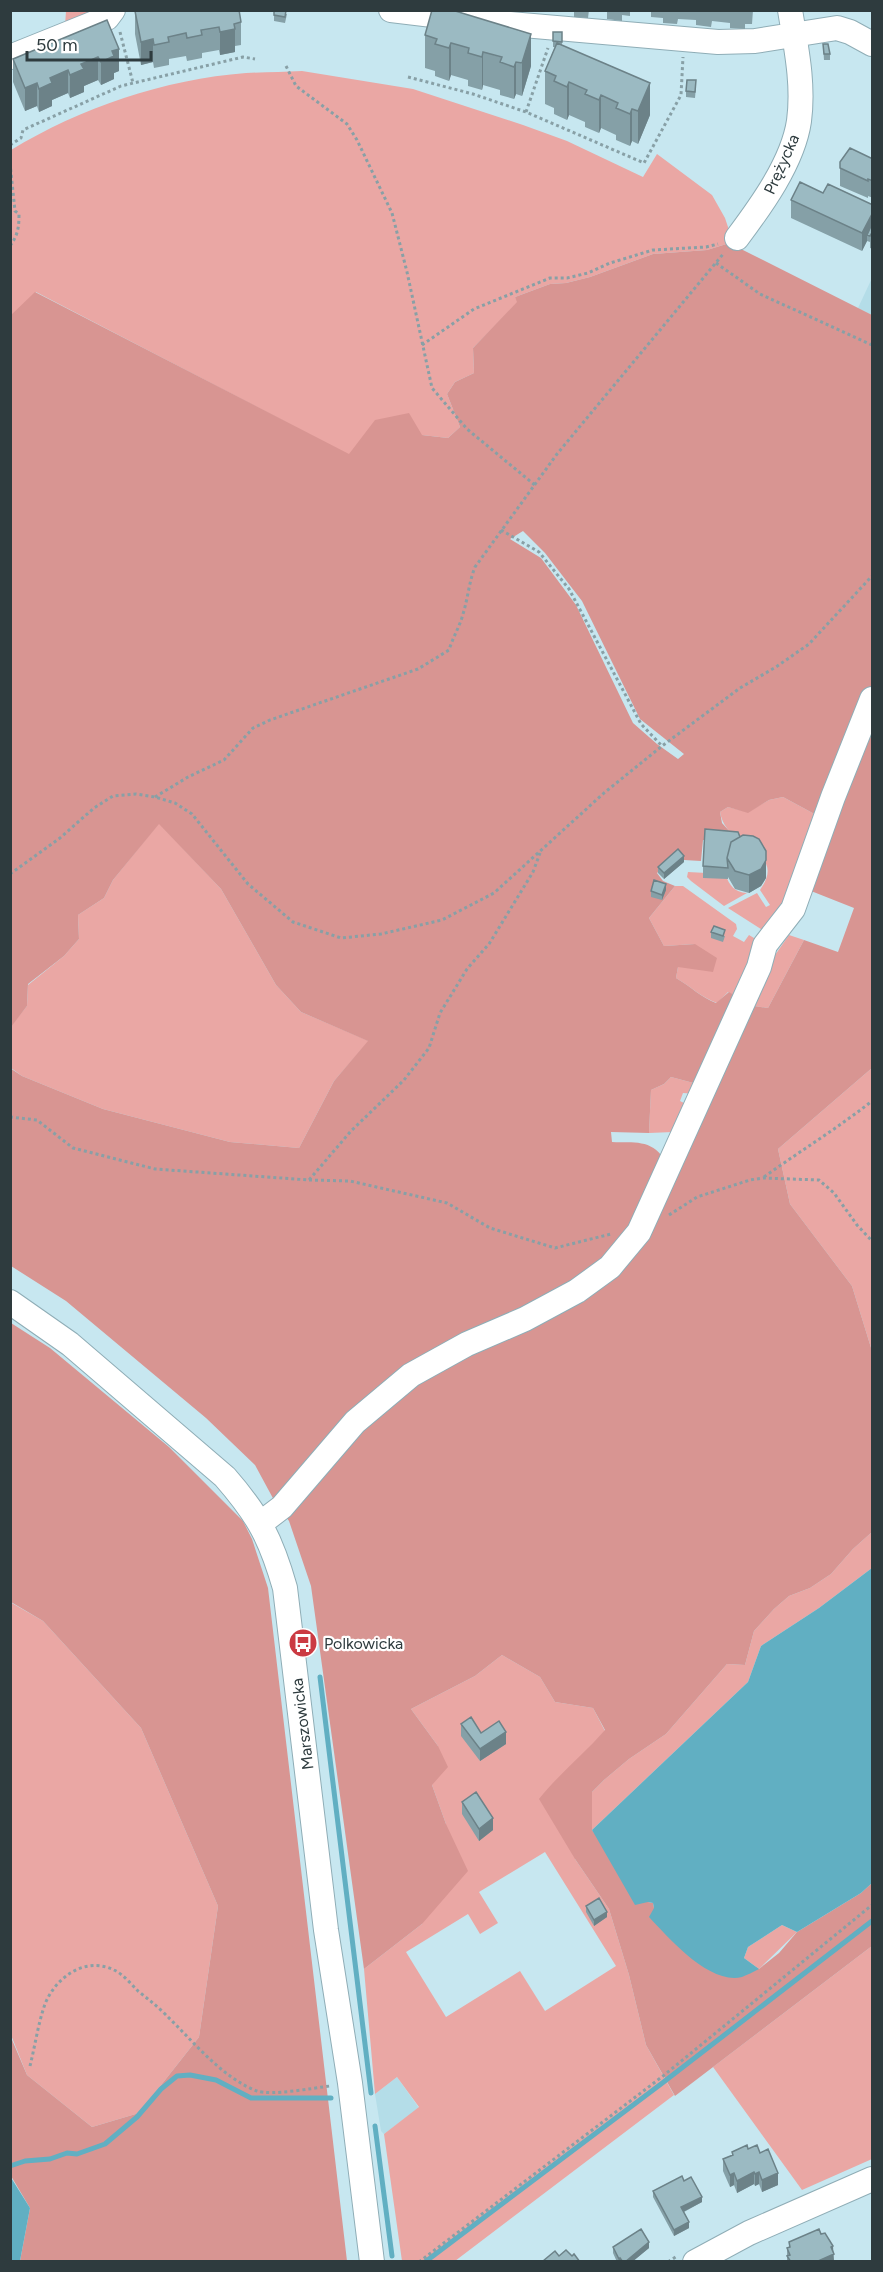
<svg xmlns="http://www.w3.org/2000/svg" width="883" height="2272" viewBox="0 0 883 2272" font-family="Figtree,sans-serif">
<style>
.built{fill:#b4dde8}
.green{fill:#eaa7a4;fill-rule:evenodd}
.forest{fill:#d89592;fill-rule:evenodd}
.water{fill:#61afc2}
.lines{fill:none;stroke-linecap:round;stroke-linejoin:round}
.stream{stroke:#61afc2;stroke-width:5}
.minor-casing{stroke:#8fadb6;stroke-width:26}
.path{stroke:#88a0a6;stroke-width:3;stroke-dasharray:3 3;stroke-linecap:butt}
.minor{stroke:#fff;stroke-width:24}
.wall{fill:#85a0a7}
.shaded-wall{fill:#6c8288}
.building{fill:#9bbac2;stroke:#6c8288;stroke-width:1.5}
.labels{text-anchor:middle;stroke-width:4.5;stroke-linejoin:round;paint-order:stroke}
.street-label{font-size:16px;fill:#2e3b3e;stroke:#fff}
.poi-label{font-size:16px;fill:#2e3b3e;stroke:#fff;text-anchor:start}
</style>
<rect width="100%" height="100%" fill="#c7e7f0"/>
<path class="built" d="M872 278V315L858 308Z
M397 2077 419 2108 384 2134 381 2131 375 2094Z"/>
<path class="green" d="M66 11H96L65 26Z
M302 71 413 89 523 125 567 141 643 177 657 154 712 195 725 218 733 242 707 250 653 254 590 277 566 283 550 284 515 297 518 302 473 348 474 373 455 382 447 394 460 427 448 438 422 435 349 455 36 292 11 317V150C80 108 165 79 246 73 265 72 284 72 302 71Z
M783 797 820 817 789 906 767 933 728 908 757 893 766 907 770 905 760 890C789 849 727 852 720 812L728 807 748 812 769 800Z
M159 823 221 889 276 985 301 1012 369 1041 334 1081 299 1148 230 1142 103 1109 22 1076 11 1068 10 1027 27 1006 28 985 64 956 79 939 78 915 104 898 113 880Z
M688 872 725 874C730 886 734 892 747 893L724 906 691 881 687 877Z
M675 886H683L736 924 737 929 733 936 744 942 749 935 754 938 756 946 739 998 728 992 717 1003C702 998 690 986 676 978L678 967 695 944 664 946 649 918Z
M789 935 804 940 768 1008 748 1005 759 978Z
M872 1068V1351L852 1286 790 1204 778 1149Z
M671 1077 701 1085 697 1094 683 1093 680 1101 686 1104 673 1132 649 1133 651 1090 664 1084Z
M872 1532V1568L819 1608 761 1646 748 1682 592 1830V1792L604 1780 629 1759 666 1734 727 1664 745 1665 754 1631 774 1609 789 1596 810 1588 831 1574 853 1549Z
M10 1602 43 1621 141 1728 218 1906 199 2037 139 2113 92 2127 27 2075 11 2035Z
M502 1655 540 1677 555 1702 593 1708 605 1731 581 1757 575 1859 609 1909 629 1975 646 2045 674 2095 455 2261H402L384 2134 419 2107 397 2077 375 2094 364 1969 422 1924 446 1824 432 1785 438 1746 411 1709 475 1676ZM545 1852 616 1966 545 2011 520 1971 446 2017 406 1952 468 1914 480 1934 498 1923 479 1892Z
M782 1925 797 1932 759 1969 744 1958 748 1947Z
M872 1946V2159L802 2190 713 2067Z"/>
<path class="forest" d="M733 242 737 247 872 315V1068L778 1149 790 1204 852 1286 872 1351V1532L853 1549 831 1574 810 1588 789 1596 774 1609 754 1631 745 1665 727 1664 666 1734 629 1759 604 1780 592 1792V1830L648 1902 653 1903 654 1908 759 1969 779 1953 797 1932 861 1893 872 1883V1946L675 2096 646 2045 629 1975 609 1909 575 1859 539 1799C559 1774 584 1754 605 1730L593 1708 555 1702 540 1677 502 1655 475 1676 411 1709 438 1746 448 1767 432 1785 446 1824 468 1871 422 1924 364 1969 311 1586 289 1521 275 1502 255 1465 206 1418 66 1301 11 1266 10 1068 22 1076 103 1109 230 1142 299 1148 334 1081 368 1041 301 1012 276 985 221 889 159 824 113 880 104 898 78 915 79 939 64 956 28 984 27 1006 11 1027 10 316 35 292 349 454 375 420 409 413 422 435 448 438 460 427 447 394 455 382 474 373 473 348 517 302 515 297 550 284 566 283 590 277 653 254 707 250ZM523 531 545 553 582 601 640 719 684 754 678 759 657 744 633 723 576 605 541 558 510 539ZM783 797 820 817 806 889 854 908 838 952 804 940 768 1008 748 1005 664 1159C651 1139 634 1143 612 1142L611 1132 649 1133 651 1090 664 1084 671 1077 701 1085 739 998 729 992 716 1003C702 998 690 986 676 978L678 967 713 972 717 958 695 944 664 946 649 918 675 886 663 881 657 873 678 853 684 860 701 861 703 840 739 842 722 823 720 812 728 807 748 813 769 800Z
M11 1323 50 1348 169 1447 243 1521 252 1539 268 1588 347 2261H20L30 2208 11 2176 10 2035 27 2075 92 2127 139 2113 199 2037 218 1906 141 1728 43 1621 11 1602Z"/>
<path class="water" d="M872 1568V1883L861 1893 797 1932 782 1925 748 1947 744 1958 759 1969C753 1972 747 1975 742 1977 709 1985 669 1938 649 1917L654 1908 653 1903 648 1902 635 1905 592 1830 748 1682 761 1646 819 1608Z
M10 2176 30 2208 20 2261H11Z"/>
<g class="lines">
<path class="stream" d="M320 1677 371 2093
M375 2126 392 2256
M10 2166 25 2161 50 2159 67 2153 77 2154 105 2144 137 2117 161 2089 177 2076 190 2075 216 2080 251 2098H331
M425 2262 661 2084 872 1921"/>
<g class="minor-casing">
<path id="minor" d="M391 10 499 23 718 42 755 41 837 28 850 32 872 44
M10 57 107 18 113 10
M737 238C761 206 793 162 799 121 804 84 796 47 790 10
M10 1302 70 1344 225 1477C259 1516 271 1539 285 1588L326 1930 350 2083 372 2262
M261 1523 282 1507 355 1422 411 1375 467 1344 525 1319 577 1291 610 1267 639 1232 759 967 765 945 793 909 833 797 872 699
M695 2262 749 2233 872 2179"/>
</g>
<path class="path" d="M120 32 133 83
M286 66 296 86 347 124 357 140 392 213 407 272 432 388 467 429 536 486
M408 77 473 94 526 112 644 163 681 95 683 57
M526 112 548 48
M10 145 21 138 23 130 121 86 243 57 255 59
M10 163 15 211 19 214C19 227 18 235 10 246
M716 263 760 294 872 345
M422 345 474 309 550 278H567L588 273 610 263 653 250 706 247 718 244
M501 530 539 552 569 589 641 724 662 746
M155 797 188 777 224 760 253 728 270 720 418 669 449 650C453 637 460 626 463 614 468 598 469 582 475 567L557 454 724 253
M10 874 60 838 94 808 113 796 136 794 155 797 175 803 192 814 248 884 293 922 341 938 381 934 442 920 494 893 604 793 662 746 740 688 776 667 809 644 872 576
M10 1117 37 1120 73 1148 155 1169 309 1180 351 1131 404 1080 429 1048 440 1013 467 969 489 944 533 872 540 853
M764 1177C800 1151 838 1128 872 1101
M309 1180 350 1181 447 1203 490 1228 555 1248 611 1234
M669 1215 697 1197 750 1180 763 1178 819 1180 834 1193 857 1225 872 1241
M30 2066C35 2046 38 2024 45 2004 56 1977 85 1956 114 1970 123 1974 131 1984 138 1991 148 1999 157 2006 166 2015 192 2040 222 2078 257 2091 271 2096 313 2088 330 2086
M419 2262 663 2076 872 1905
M668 2262 677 2256"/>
<use href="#minor" class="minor"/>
</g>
<path class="wall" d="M562 10H589L588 18 574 17V11Z
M595 10H630V16L622 15V21L607 19V12Z
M651 10H753L752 24H745V29L730 28V23L712 21 711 27 696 25V20L678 19 677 24 663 23V18L651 17Z
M135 11 241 22V45L235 46V52L220 55 219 50 202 53V58L187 61 186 56 169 59V65L154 68 153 62 141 65 135 34Z
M287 14 285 23 274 21V15Z
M107 20 119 71 114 73V79L101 85 98 80 84 86V92L70 98 68 93 52 100V106L39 112 37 106 25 111 13 82V59Z
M553 32H562V45L650 115 638 144 632 141 630 146 616 140V135L601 128 599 133 585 127V122L569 115 567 120 554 114V108L545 104V71L555 47H553Z
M425 35 531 66 522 96 516 94 514 99 500 95V90L483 85 482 90 468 86V80L451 75 449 81 435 76V71L425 68Z
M823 44 830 54V60H824Z
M696 86 695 98 686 97V91Z
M873 159V198L868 196V198L840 186V162Z
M823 193 873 205V249L870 248V242L867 241 862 251 791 218V200Z
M740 837 766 878 761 886 749 893 735 889 728 877V879L703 878V866Z
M684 862 664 879 658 873V867Z
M666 890 662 900 651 897V891Z
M711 932 725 936 723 942 711 938Z
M461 1724 481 1733 506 1744 480 1761 461 1736Z
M462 1802 493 1830 479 1841 462 1814Z
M586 1906 607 1917 594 1926 586 1912Z
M748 2149 760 2153 778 2185 762 2192 759 2184 755 2186 754 2184 737 2193 734 2185 730 2187 723 2171V2159L732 2155V2152Z
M684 2181 702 2202 684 2212 689 2228 674 2236 653 2197V2191Z
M821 2234 833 2253 834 2262H787V2248L789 2247V2242Z
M613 2247 649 2248 632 2262H617L613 2253Z"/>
<path class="shaded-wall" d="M235 29V52L220 55V32Z
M531 34V66L522 96V63Z
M153 39V62L141 65V42Z
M451 43V75L449 81V48Z
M119 49V71L114 73V79L101 85V62L112 51Z
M483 52V85L482 90V57Z
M98 57V80L84 86V92L70 98V75L81 64Z
M516 62V94L514 99V67Z
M68 70V93L52 100V106L39 112V89L50 78Z
M569 82V115L567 120V87Z
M37 83V106L25 111V88Z
M650 83V115L638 144V111Z
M601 95V128L599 133V100Z
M632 109V141L630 146V114Z
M873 212V230L867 235V241L862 251V233Z
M766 851V878L761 886 749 893V875Z
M684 856V862L664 879V873Z
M666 884V890L662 900V895Z
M506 1732V1744L480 1761V1749Z
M493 1818V1830L479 1841V1829Z
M607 1912V1917L594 1926V1920Z
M754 2172V2184L737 2193V2181Z
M759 2172V2184L755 2186V2174Z
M734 2173V2185L730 2187V2175Z
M778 2173V2185L762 2192V2180Z
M702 2197V2202L681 2213V2207Z
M689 2222V2228L674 2236V2230Z
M649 2242V2248L632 2262H625Z
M833 2246 834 2262H816L831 2247Z"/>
<path class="building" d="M139 10H239L241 22 234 24 235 29 220 32 219 27 201 30 202 35 187 38 186 33 168 37 169 42 154 45 153 39 141 42 135 11Z
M274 10H286L285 17 274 15Z
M432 10H452L531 34 522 63 516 62 514 67 500 62 502 57 483 52 482 57 468 53 469 48 451 43 449 48 435 44 437 39 425 35Z
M107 20 119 49 112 51 114 56 101 62 98 57 81 64 84 69 70 75 68 70 50 78 52 83 39 89 37 83 25 88 13 59Z
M553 32H562V42L553 41Z
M557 43 650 83 638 111 632 109 630 114 616 108 618 103 601 95 599 100 585 94 587 90 569 82 567 87 554 81 556 76 545 71Z
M823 44H828L830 54H824Z
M687 80H696L695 92 686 91Z
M850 148 873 159V181L868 179V181L840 168V162Z
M800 182 823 193 828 184 873 205V212L862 233 791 200Z
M872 224 873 231 870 236 867 235Z
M705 829 738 832 740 837 731 842 727 858 728 868 703 866Z
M743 835 753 836 759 839 766 851V860L761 869 749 875 735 871 727 858 731 842Z
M678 849 684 856 664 873 658 867Z
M654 880 666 884 662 895 651 891Z
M714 926 725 930 723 936 711 932Z
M471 1717 481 1733 499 1721 506 1732 480 1749 461 1724Z
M476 1792 493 1818 479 1829 462 1802Z
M599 1898 607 1912 594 1920 586 1906Z
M747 2145 748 2149 757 2145 760 2153 768 2149 778 2173 762 2180 759 2172 755 2174 754 2172 737 2181 734 2173 730 2175 723 2159 733 2155 732 2152Z
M682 2176 684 2181 691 2177 702 2197 681 2207 689 2222 674 2230 653 2191Z
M641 2229 649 2242 625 2262H623L620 2258 619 2259 613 2247Z
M819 2229 821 2234 825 2233 833 2246 831 2247 834 2254 816 2262H791L787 2256 790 2255 787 2248 790 2247 789 2242Z
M566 2250 572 2256 574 2254 580 2262 543 2261 555 2251 559 2256Z"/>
<defs>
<g id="bus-disc" transform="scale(1.5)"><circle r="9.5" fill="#cb3b43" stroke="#fff"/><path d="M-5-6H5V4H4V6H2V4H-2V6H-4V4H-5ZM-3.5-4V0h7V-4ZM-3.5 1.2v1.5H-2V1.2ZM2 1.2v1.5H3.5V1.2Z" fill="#fff"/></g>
</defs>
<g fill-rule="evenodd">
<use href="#bus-disc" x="303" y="1643"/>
</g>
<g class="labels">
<g class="street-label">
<text transform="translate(781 164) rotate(-66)" y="6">Prężycka</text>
<text transform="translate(302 1724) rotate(-97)" y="6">Marszowicka</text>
</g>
<g class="poi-label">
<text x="324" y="1649">Polkowicka</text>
</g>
</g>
<rect width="883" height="2272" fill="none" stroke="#2e3b3e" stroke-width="24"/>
<path d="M27 51v9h124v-9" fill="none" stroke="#2e3b3e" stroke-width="3"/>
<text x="36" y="51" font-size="18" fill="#2e3b3e" stroke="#ffffff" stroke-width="4.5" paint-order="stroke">50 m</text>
</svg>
